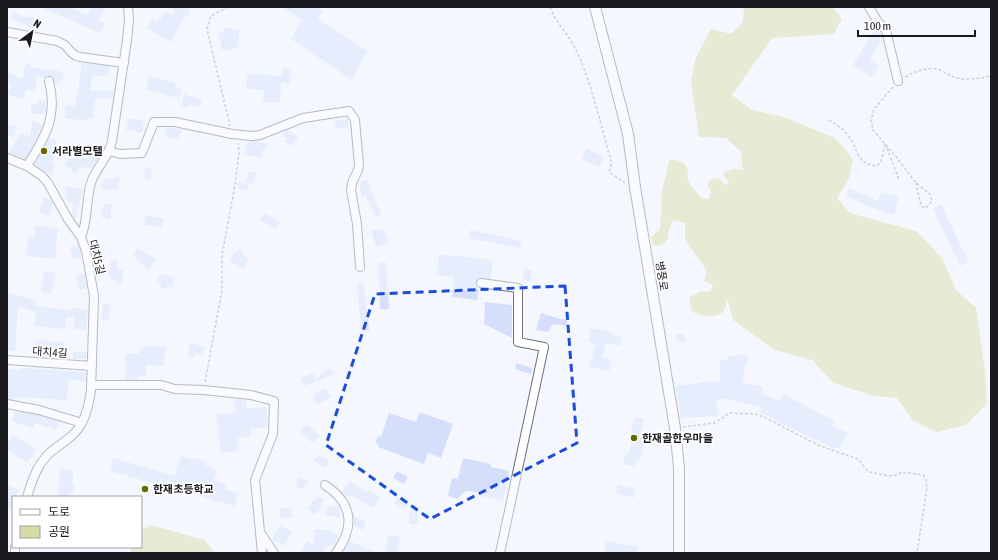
<svg xmlns="http://www.w3.org/2000/svg" width="998" height="560" viewBox="0 0 998 560" font-family="'Asap Condensed','Noto Sans KR',sans-serif">
<style>
.green{fill:#d7dba4}
.building{fill:#d5dffb}
.lines{fill:none;stroke-linecap:round;stroke-linejoin:round}
.minor-casing{stroke:#6d7078;stroke-width:10}
.major-casing{stroke:#6d7078;stroke-width:12}
.path{stroke:#a0a3a8;stroke-width:1.5;stroke-dasharray:3 2;stroke-linecap:butt}
.minor{stroke:#fff;stroke-width:8}
.major{stroke:#fff;stroke-width:10}
.marked{fill:none;stroke:#1d4ed8;stroke-width:3;stroke-dasharray:8 5;stroke-linejoin:round}
.poi-dot{fill:#666806;stroke:#fff;stroke-width:1.5}
.labels{text-anchor:middle;stroke-width:3.5;stroke-linejoin:round;paint-order:stroke}
.poi-label{font-size:11px;font-weight:bold;fill:#191a1e;stroke:#fff;text-anchor:start}
.street-label{font-size:11px;fill:#191a1e;stroke:#fff}
</style>
<rect width="100%" height="100%" fill="#f4f7fe"/>
<path class="green" d="M744 7H833L842 19 834 34 772 38 732 95 752 110 784 117 835 138 853 159 849 179 837 198 850 213 916 231 942 258 956 290 976 308 985 370 987 403 966 425 936 432 912 420 897 398 874 396 834 383 812 360 775 350 733 320 727 298C726 300 726 304 726 307 721 321 701 315 692 312L689 298 700 291 710 292 713 285 704 281 707 271 685 239V223L673 220 668 232V239L662 245 654 246 651 237 660 229 662 191 669 161 672 159 684 163 688 169C685 182 694 188 701 198L709 199 711 191 707 184 712 179 719 178 725 185 729 182 724 177V172L734 169 744 170 742 166 741 152 726 138 699 137 691 81 696 57 711 29 731 34 743 22Z
M151 525 204 540 210 546 214 553H131V547H141V530Z"/>
<path class="building" d="M41 7H69L88 15 91 7H105L99 21 105 23 100 33Z
M173 7H189V15H186L171 42 147 28 152 19 156 22 158 19 160 20 165 11 174 16Z
M283 7H316L323 12 317 19 367 51 352 80 291 39 302 20Z
M13 12 28 18 29 16 41 21 37 30 10 18Z
M224 27 240 30 237 48H233L232 51 220 49 221 39 218 38 220 31 223 32Z
M875 29 881 33 882 39 870 60 879 66 871 77 853 65Z
M82 63 109 66 108 76 93 75 90 91H114L113 99H95L93 118 88 117V121L65 118 66 105 75 106 80 77Z
M26 64 31 65V67L59 71 64 74 59 85 55 82 53 78 50 76H48L44 78 37 77 35 91 26 89 23 100 7 94 11 85 7 83V71L22 80Z
M283 68 292 70 289 84 281 82 280 102H263L264 90 246 89 247 74 281 76Z
M149 76 175 83 174 86 182 89 179 98 172 96 171 97 165 95V94L146 89Z
M184 94 202 100 200 107 188 105 187 108 181 106Z
M38 100 46 101 45 114H32L30 104H37Z
M128 118 144 121 142 133 126 130Z
M347 119 349 127 336 129 335 120Z
M33 120 43 125 34 143 25 159 9 153 20 133 30 136Z
M7 124 16 126 14 137 7 135Z
M165 128 181 129 179 139 174 138V140L168 138V137L166 136 167 134H164Z
M288 130 298 137 292 146 285 142 287 139 282 136 285 131Z
M49 138 57 140 52 164 55 165 52 174 44 171 35 164Z
M250 141H255L267 144 265 150 263 149 261 158 244 154 247 143H250Z
M587 148 604 157 599 167 582 159Z
M89 155 99 157 92 168 79 167 77 173 72 172V168L65 166 67 158 73 159V156L88 158Z
M145 168 152 169 151 180 144 179Z
M249 171 256 173 253 184 246 182Z
M114 177 120 178 117 190 111 189V190L101 188 102 181 104 182 105 178 113 180Z
M368 179 373 196 381 215 375 217 366 195 362 196 359 182Z
M238 182 249 184 248 190 237 188Z
M67 186 83 190 75 220 72 215 73 202 67 201V198L65 197Z
M849 188 878 201 881 192 899 197 894 215 868 206 846 196Z
M44 197 51 200 53 203 51 206H53L49 216 39 212Z
M104 204 112 205 110 219 101 217Z
M941 204 968 262 960 266 933 208Z
M265 213 280 222 275 229 260 220Z
M146 215 164 219 161 228 143 224Z
M35 226 58 228 55 259 26 256 28 237 34 238Z
M382 228V230H385L389 243 376 247 371 231Z
M470 230 522 241 520 248 469 238Z
M78 245 82 258 73 260 70 247Z
M137 248 156 259 150 269 136 261 137 258 133 256Z
M239 248 248 260 243 269 229 260 235 251 236 252Z
M439 255 458 256 492 260 491 279 479 278 476 282V285L479 288 477 300 452 297 454 277 437 275Z
M111 260 118 261 117 269 124 270 122 284 116 283V280L110 278V276H108Z
M386 262 389 309H380L378 263Z
M524 269 532 270 531 282 523 280Z
M44 272 55 273 52 294 41 292Z
M84 274 87 288 79 290 76 275Z
M159 274 174 277 172 286 168 285 167 289 160 287 161 283 157 282Z
M364 283 369 330 361 331 357 284Z
M7 292 36 301 35 306 72 310V308L88 310 86 330 74 329V317H66L65 329 34 326 36 312 18 306 15 351 7 350Z
M485 302 512 305V338L484 324Z
M103 304 110 305 109 320 101 319Z
M541 313 560 319H567V326L553 324 548 332 536 330Z
M591 328 612 332V335L622 337 620 346 606 343 602 358 612 360 609 371 589 367 596 344 588 342Z
M676 334H684L686 341 677 342Z
M36 340 63 342 62 358 35 356Z
M190 343 205 347 203 355 195 353 194 357 187 356Z
M145 346 166 347 164 366 146 365V376L138 375 137 380H125L126 354H139L140 348 145 349Z
M73 352H87L86 359H73Z
M747 354 748 363 745 364 743 383 763 387 761 394 780 401 783 394 835 421 832 425 848 433 839 448 831 447 774 420V418L760 413 762 407 726 399H716L718 416 680 418 679 402H678L675 386 700 383V382L720 381V360H727V357Z
M516 363 532 368 531 374 515 369Z
M21 368 86 372V381L69 380 67 400 15 397V400L7 399V369L21 370Z
M330 368 335 374 304 386 301 378 314 373 316 379Z
M326 388 331 397 317 405 313 398 315 397 314 394Z
M240 399 246 400 247 409 266 407 268 427 250 429 251 436 237 438 239 451 221 453 216 414 236 412 234 400Z
M15 411 38 415 59 422 56 430 35 423 33 428 12 421Z
M420 412 453 424 441 458 428 453 424 464 378 447 379 444 375 443 378 436 381 437 389 413 416 422Z
M635 417 644 419 640 435 646 436 639 462 637 461 635 467 623 464 626 454H629L634 432 631 431Z
M307 424 320 436 314 442H311L300 431Z
M13 435 37 450 28 463 7 450V445Z
M318 455 329 461 326 468 314 461Z
M181 456 195 460 196 458 206 461 205 465 217 469 214 480 227 484 225 489 238 493 235 506 110 471 113 458 175 476Z
M463 458 491 464V467L509 471 503 501 480 496 481 492 466 491 457 499 448 496 452 478 458 479Z
M61 468 74 471 72 483 75 486 73 492 69 494V497H57L60 484 58 483Z
M397 471 408 477 404 484 393 478Z
M298 477 308 480 307 486 305 485 304 489 296 487Z
M350 481 368 493 370 491 380 497 374 508 351 495 350 497 342 492Z
M7 485 19 490 16 497H13V509L7 508Z
M618 485 636 489 634 498 616 493Z
M318 496 324 500 320 505H323L315 515 307 508Z
M397 497 408 503 405 509 394 503Z
M327 506 339 507 341 511 340 517 326 516Z
M279 508H292L293 517 280 518Z
M417 510 418 524H409V511Z
M354 516 366 522 363 530 354 526Z
M280 525 292 532 284 546 272 539Z
M314 529 330 530 339 536 334 545H327L322 553H300L307 541 314 545Z
M388 535 400 537 397 553H386Z
M349 541 378 553H343Z
M606 541 638 547 637 553H604Z"/>
<g class="lines">
<g class="minor-casing">
<path id="minor" d="M869 7 878 22 886 30 898 81
M7 32 57 41 65 45 71 52 76 56 80 57 124 63
M109 151 120 154 142 153 154 122H175L232 134 251 136 260 135 303 118 349 111 355 120 359 165 358 170 352 183 351 190 357 224 360 267
M7 158 27 166 42 176 48 183 68 219 81 237
M27 166C45 137 58 117 49 81
M481 283 518 288V342L544 347 500 553
M7 360 92 366
M91 385H161L175 389 203 390 251 395 274 401 273 434 255 480 262 553
M7 404 39 410 82 423
M325 485C353 503 355 527 336 553
M27 497C31 484 36 468 45 458 52 449 61 445 69 438 84 427 88 409 91 391L94 296 86 251 81 237C89 219 85 198 92 180 98 166 109 156 112 141L127 40 129 20 128 7
M262 535 274 553
M15 553V547"/>
</g>
<g class="major-casing">
<path id="major" d="M595 7 628 134 635 187 675 428 679 468V553"/>
</g>
<path class="path" d="M228 7 211 16 207 29 230 126
M550 7C555 22 567 32 574 46 591 79 600 124 611 160V165L609 172 625 183
M905 77C916 71 928 66 940 70 945 72 949 76 954 77 966 81 979 78 991 76
M893 87 874 109 871 120 873 130 897 158 916 183 930 194 932 201 926 208 921 206 916 183
M829 120C835 124 843 128 847 134 859 147 854 163 876 166L881 162 885 144
M887 148 899 180
M205 382 222 290V255L235 185 239 152 238 143
M683 427 714 423 730 413 756 414 768 419 818 445 858 459 866 469 870 472 889 476 897 475 902 472 923 475 926 479 927 488 917 553"/>
<use href="#minor" class="minor"/>
<use href="#major" class="major"/>
</g>
<path d="M0 0H998V560H0ZM565 286 577 443 430 519 326 445 375 294Z" fill="#f4f7fe" fill-opacity=".55" fill-rule="evenodd"/>
<path class="marked" d="M565 286 577 443 430 519 326 445 375 294Z"/>
<g class="poi-dot">
<circle cx="44" cy="151" r="4"/>
<circle cx="634" cy="438" r="4"/>
<circle cx="145" cy="489" r="4"/>
</g>
<g class="labels">
<g class="poi-label">
<text x="52" y="155">서라별모텔</text>
<text x="642" y="442">한재골한우마을</text>
<text x="153" y="493">한재초등학교</text>
</g>
<g class="street-label">
<text transform="translate(97 257) rotate(76)" y="4">대치5길</text>
<text transform="translate(662 276) rotate(81)" y="4">병풍로</text>
<text transform="translate(50 352) rotate(4)" y="4">대치4길</text>
</g>
</g>
<rect width="998" height="560" fill="none" stroke="#191a1e" stroke-width="16"/>
<rect x="12" y="496" width="130" height="52" fill="#ffffff" stroke="#a3a3a5"/>
<rect x="20" y="509" width="20" height="6" fill="#ffffff" stroke="#a3a3a5"/>
<text x="48" y="516" font-size="12" fill="#191a1e">도로</text>
<rect x="20" y="526" width="20" height="12" fill="#d7dba4" stroke="#a3a3a5"/>
<text x="48" y="536" font-size="12" fill="#191a1e">공원</text>
<g transform="translate(32 32) rotate(32)" stroke="#ffffff" stroke-width="3" paint-order="stroke">
<path d="M0-3L7 15L0 10L-7 15Z" fill="#191a1e"/>
<text y="-6" font-size="11" font-weight="bold" text-anchor="middle" fill="#191a1e">N</text>
</g>
<path d="M858 30v6h117v-6" fill="none" stroke="#191a1e" stroke-width="2"/>
<text x="864" y="30" font-size="12" fill="#191a1e" stroke="#ffffff" stroke-width="3" paint-order="stroke">100 m</text>
</svg>
